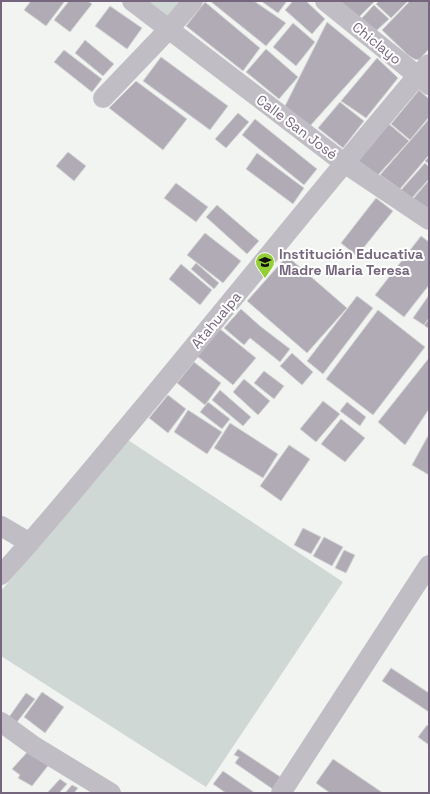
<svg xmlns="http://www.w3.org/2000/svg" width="430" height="794" viewBox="0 0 430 794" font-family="'Space Grotesk',sans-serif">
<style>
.green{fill:#d0d8d6}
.building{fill:#b1abb6;stroke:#d3d5d4}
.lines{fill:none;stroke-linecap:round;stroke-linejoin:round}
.minor{stroke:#c1bdc4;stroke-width:20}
.labels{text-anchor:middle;stroke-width:4;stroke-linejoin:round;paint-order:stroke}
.street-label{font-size:14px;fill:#75667e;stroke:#fff}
.poi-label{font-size:14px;font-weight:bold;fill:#75667e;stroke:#fff;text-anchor:start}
</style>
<rect width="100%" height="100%" fill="#f1f4f1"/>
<path class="green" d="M132 1H193L169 29Z
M128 440 343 582 206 787 1 656V591Z"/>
<path class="building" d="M31 1H65L46 26 24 10Z
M69 1H88L92 4 70 32 54 20Z
M210 1H254L286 23 266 46Z
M261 1H287L278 13Z
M293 1H306L325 19 312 34 285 10Z
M343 1H375L359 17 341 3Z
M379 1H408L391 18 376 4Z
M410 1H429V49L419 60 414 59 408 55 382 30Z
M205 2 260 48 243 71 186 26Z
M374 5 389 19 376 31 361 19Z
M110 6 142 28 127 49 95 26Z
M327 22 371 58 310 126 285 106Z
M293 23 315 42 296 66 273 47Z
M85 40 114 64 103 76 75 53Z
M266 49 298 77 279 99 246 72Z
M64 50 102 79 92 92 54 62Z
M161 57 228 106 210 130 143 81Z
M377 58 398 78 366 118 341 101Z
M136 81 187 119 163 150 109 108Z
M419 90 429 99V117L410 140 391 124Z
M340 102 364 121 343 148 318 128Z
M238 113 249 122 226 148 215 139Z
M255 119 317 169 304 185 242 135Z
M429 119V155L400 189 380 175Z
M389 124 409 141 378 175 357 160Z
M68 152 86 166 74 181 56 166Z
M257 153 304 188 293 204 246 169Z
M429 157V164L425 161Z
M425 163 429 167V179L412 198 401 190Z
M429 180V209L413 199Z
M176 183 208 207 196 222 164 198Z
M376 198 393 211 357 256 341 243Z
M217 205 259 241 247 254 206 217Z
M205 233 241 261 223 283 187 255Z
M421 236 429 242V285L404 317 375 295Z
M287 256 347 308 307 353 247 301Z
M196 263 219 283 214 289 191 269Z
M181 264 212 290 200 305 169 279Z
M429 295V318L424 325 413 318Z
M357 296 373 308 323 374 307 361Z
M241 309 260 326 290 349 280 362 250 338 244 345 224 328Z
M378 310 425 347 373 415 326 379Z
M429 319V329L424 325Z
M220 329 256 358 233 385 197 356Z
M292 353 313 372 302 385 280 366Z
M429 358V409L405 445 378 422Z
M194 362 221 383 205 405 177 383Z
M264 371 284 386 274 399 254 383Z
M244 379 270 401 258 415 233 392Z
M220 390 251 417 243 426 212 400Z
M168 395 186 409 168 433 149 418Z
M323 401 340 414 316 442 300 429Z
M208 402 230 419 222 429 200 412Z
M347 402 366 417 360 426 340 411Z
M188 410 222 432 207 454 174 432Z
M341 419 365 438 345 462 321 444Z
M230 423 278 454 263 478 214 448Z
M429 434V475L412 465Z
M289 445 310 459 281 501 260 486Z
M303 528 321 537 311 554 294 545Z
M324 537 343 547 332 566 313 556Z
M344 550 355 555 346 573 335 568Z
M391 668 429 693V712L382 681Z
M42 692 64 707 45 733 24 717Z
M26 693 35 699 17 722 9 717Z
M427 725 429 727V745L418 737Z
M30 749 51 762 32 786 18 778 20 775 12 769Z
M238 749 282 778 274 790 235 763 239 757 234 755Z
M333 759 383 793H330L316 783Z
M223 771 255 793H226L213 784Z
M60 779 67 784 59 793H47Z
M72 785 78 788 74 793H65Z"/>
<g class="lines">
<path class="minor" d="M132 1 344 163 429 220
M325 1 429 85
M103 98 169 29 193 1
M1 526 30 543
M1 575C50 521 96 464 143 408 235 297 325 185 418 75L429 64
M1 722 34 746 111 793
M281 793 429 565"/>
</g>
<defs>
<g id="school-pin" transform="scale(1)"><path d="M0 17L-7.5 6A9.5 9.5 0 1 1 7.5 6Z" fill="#93ce36" stroke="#fff"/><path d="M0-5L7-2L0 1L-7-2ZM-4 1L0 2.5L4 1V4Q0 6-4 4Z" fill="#111"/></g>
</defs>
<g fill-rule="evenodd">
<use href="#school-pin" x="265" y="262"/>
</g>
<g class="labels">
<g class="street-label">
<text transform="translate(377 43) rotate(39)" y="5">Chiclayo</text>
<text transform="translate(297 127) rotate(37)" y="5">Calle San José</text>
<text transform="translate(216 320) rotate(-50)" y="5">Atahualpa</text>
</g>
<g class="poi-label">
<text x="279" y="259">Institución Educativa<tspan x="279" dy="16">Madre Maria Teresa</tspan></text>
</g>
</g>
<rect width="430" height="794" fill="none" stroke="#75667e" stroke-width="4"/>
</svg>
